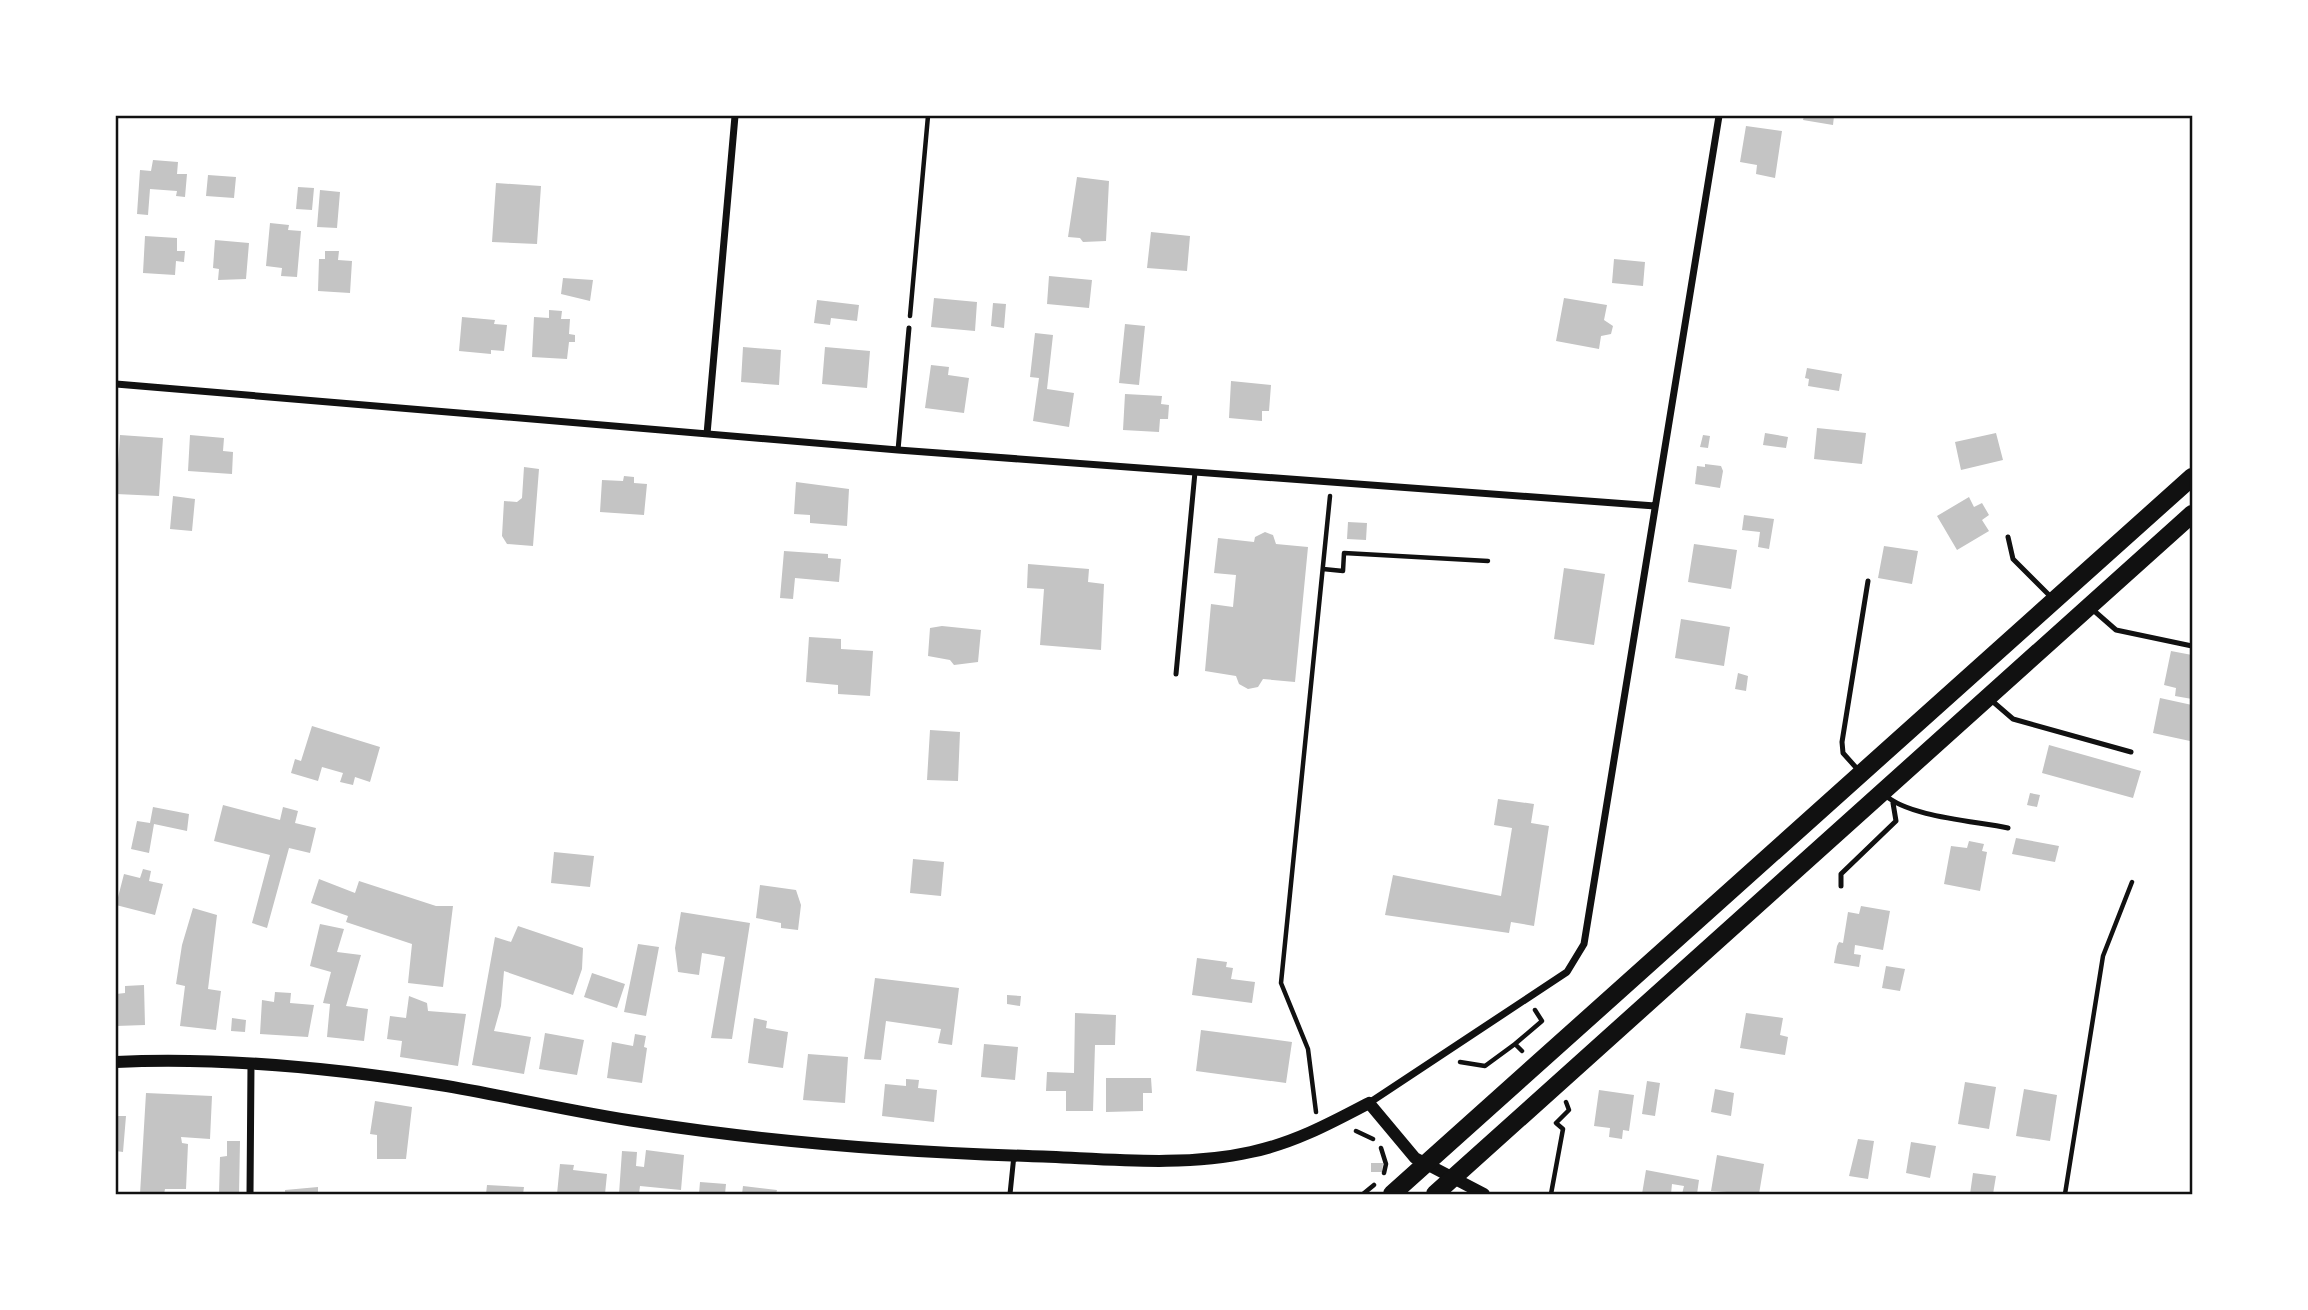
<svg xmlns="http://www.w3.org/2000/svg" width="2308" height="1310" viewBox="0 0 2308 1310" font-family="Barlow,sans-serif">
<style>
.building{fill:#c4c4c4}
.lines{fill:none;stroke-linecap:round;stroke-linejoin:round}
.path{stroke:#111;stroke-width:4.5}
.service{stroke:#111;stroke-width:5}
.minor{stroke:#111;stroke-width:7}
.tertiary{stroke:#111;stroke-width:12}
.primary{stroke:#111;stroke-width:18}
.neatline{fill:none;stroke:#111;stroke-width:2.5}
</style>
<rect width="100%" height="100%" fill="#fff"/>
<path class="building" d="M1804 116H1834L1833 125 1803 120Z
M1746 126 1782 131 1775 178 1756 174 1757 165 1740 162Z
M153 160 178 162 177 174H187L185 197 176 196 177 191 150 189 148 215 137 214 140 170 151 171Z
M208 175 236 177 234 198 206 196Z
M1077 177 1109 181 1106 241 1083 242 1080 238 1068 237Z
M496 183 541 186 537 244 492 242Z
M298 187 314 188 312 210 296 209Z
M320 190 340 192 337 228 317 227Z
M270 223 289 225 288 230 301 231 297 277 281 276 282 268 266 266Z
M1151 232 1190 236 1187 271 1147 268Z
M145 236 177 238V251H185L184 262 176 261 175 275 143 273Z
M215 240 249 243 246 279 218 280 219 269 213 268Z
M325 251H339L338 260 352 261 350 293 318 291 319 259H325Z
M1614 259 1645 262 1643 286 1612 283Z
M1049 276 1092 280 1089 308 1047 304Z
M563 278 593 280 590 301 561 294Z
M934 298 977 302 975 331 931 327Z
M1564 298 1607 305 1604 320 1613 326 1611 334 1601 336 1599 349 1556 341Z
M817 300 859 305 857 321 831 318 830 325 814 323Z
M993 303 1006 304 1004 328 991 326Z
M549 310 562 311 561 319H570L569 334 575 335V342H569L567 359 532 357 534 317 549 318Z
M462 317 495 320 494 324 507 325 504 351 491 350V354L459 351Z
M1125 324 1145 326 1139 385 1119 383Z
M1035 333 1053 335 1047 389 1074 393 1069 427 1033 421 1039 378 1030 377Z
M743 347 781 350 779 385 741 382Z
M825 347 870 351 867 388 822 384Z
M931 365 949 367 948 375 969 378 964 413 925 408Z
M1807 368 1842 374 1839 391 1808 386 1809 379 1805 378Z
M1231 381 1271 385 1269 411H1262V421L1229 418Z
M1125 394 1162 396 1161 404 1169 405 1168 419H1160L1159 432 1123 430Z
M1817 428 1866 433 1862 464 1814 459Z
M1765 433 1788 437 1786 448 1763 445Z
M1996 433 2003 460 1961 470 1955 442Z
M120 435 163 438 159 496 116 494Z
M190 435 224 438 223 451 233 452 232 474 188 471Z
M1703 435 1710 436 1708 448 1700 447Z
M1705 464 1721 466 1723 471 1720 488 1695 484 1697 466 1705 467Z
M524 467 539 469 533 546 507 544 502 536 504 501 517 502 522 498Z
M624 476 634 477V483L647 484 644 515 600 512 602 480 623 481Z
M796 482 849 489 847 526 810 523V515L794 514Z
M173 496 195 499 192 531 170 529Z
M1969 497 1974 507 1982 503 1989 515 1982 520 1989 531 1957 550 1937 516Z
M1744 515 1774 519 1769 549 1758 547 1760 532 1742 530Z
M1348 522 1367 523 1366 540 1347 539Z
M1265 532 1273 535 1276 544 1308 547 1295 682 1263 679 1258 687 1248 689 1239 684 1236 676 1205 671 1211 604 1233 607 1236 575 1214 573 1218 538 1254 542 1255 537Z
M1694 544 1737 550 1731 589 1688 582Z
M1884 546 1918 551 1912 584 1878 578Z
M784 551 828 554V558L841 559 839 582 795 578 793 599 780 598Z
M1028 564 1089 569 1088 582 1104 584 1101 650 1040 645 1044 589 1027 588Z
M1564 568 1605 574 1594 645 1554 639Z
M1681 619 1730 627 1724 666 1675 658Z
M942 626 981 630 978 662 954 665 950 660 928 656 930 628Z
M809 637 841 639V649L873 651 870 696 838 694V685L806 682Z
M2171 651 2192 655V699L2175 696 2176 688 2164 685Z
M1738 673 1748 676 1746 691 1735 689Z
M2160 698 2192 705 2190 741 2153 733Z
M312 726 380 747 370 782 355 777 353 785 340 782 343 773 322 767 318 781 291 773 295 759 301 761Z
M930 730 960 732 958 781 927 780Z
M2049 745 2141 771 2133 798 2042 773Z
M2030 793 2040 795 2037 807 2027 805Z
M1498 799 1534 804 1531 823 1549 826 1534 926 1511 922 1509 933 1385 915 1393 875 1501 896 1512 828 1494 825Z
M223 805 280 820 283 807 298 811 295 823 316 828 310 853 289 848 267 928 252 923 270 855 214 841Z
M153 807 189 814 187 831 154 824 149 853 131 849 137 821 150 823Z
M2016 838 2059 846 2055 862 2012 854Z
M1969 841 1984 844 1982 851 1987 852 1980 891 1944 884 1951 846 1967 848Z
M554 852 594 856 590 887 551 883Z
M913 859 944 862 941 896 910 893Z
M143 869 151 871 149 881 163 884 155 915 116 905 124 874 140 878Z
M319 879 355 893 359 881 436 906H453L443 987 408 983 412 944 346 922 348 916 311 903Z
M760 885 796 890 801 905 798 930 781 928V923L756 918Z
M1861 906 1890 911 1883 950 1855 945 1854 954 1861 955 1859 967 1834 963 1837 946 1839 942 1843 943 1848 912 1859 914Z
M193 908 217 915 208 989 221 991 216 1030 180 1026 185 986 176 984 182 945Z
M681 912 750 923 732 1039 711 1038 725 957 702 953 699 975 678 972 675 948Z
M320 924 344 929 337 952 361 955 346 1006 368 1009 364 1041 327 1037 330 1004 323 1003 331 972 310 966Z
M518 926 583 948 582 969 573 995 504 971 501 1006 494 1031 531 1037 524 1074 472 1065 495 937 511 942Z
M638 944 659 947 646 1016 624 1012Z
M1197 958 1227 962 1226 967 1233 968 1231 979 1255 982 1252 1003 1192 995Z
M1886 966 1905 969 1900 991 1882 988Z
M592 973 625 984 617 1008 584 997Z
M875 978 959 988 952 1045 938 1043 941 1029 886 1021 881 1060 864 1059Z
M144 985 145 1025 116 1026V994L125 993V986Z
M275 992 291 993 290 1003 314 1005 308 1037 260 1034 262 1000 274 1002Z
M1007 995 1021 996 1020 1006 1007 1004Z
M409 996 427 1003 428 1011 466 1014 458 1066 400 1057 402 1041 387 1039 390 1016 406 1018Z
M1075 1013 1116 1015 1115 1045H1095L1093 1111H1066V1091H1046L1047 1072 1074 1073Z
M1746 1013 1783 1018 1780 1035 1788 1037 1785 1055 1740 1048Z
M232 1018 246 1020 245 1032 231 1031Z
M754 1018 767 1021 766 1028 788 1032 783 1068 748 1063Z
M1201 1030 1292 1042 1286 1083 1196 1071Z
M545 1033 584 1040 577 1075 539 1069Z
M635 1034 646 1036 644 1047 647 1048 642 1083 607 1078 612 1042 633 1046Z
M984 1044 1018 1047 1015 1080 981 1077Z
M808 1054 848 1057 845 1103 803 1100Z
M1106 1078H1151L1152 1093H1143V1111L1106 1112Z
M906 1079 919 1080 918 1088 937 1090 934 1122 882 1116 885 1084 906 1086Z
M1647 1081 1660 1083 1655 1116 1642 1114Z
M1965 1082 1996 1087 1989 1129 1958 1124Z
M1715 1089 1734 1093 1731 1116 1711 1112Z
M2024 1089 2057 1095 2050 1141 2016 1136Z
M1599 1090 1634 1095 1629 1131 1623 1130 1622 1139 1609 1137 1610 1128 1594 1126Z
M146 1093 212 1096 210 1139 181 1137 182 1143 188 1144 186 1189H165L164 1194H140Z
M375 1101 412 1107 406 1159H377V1135L370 1134Z
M116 1116H126L123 1152 116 1151Z
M1858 1139 1874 1141 1868 1179 1849 1176Z
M227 1141H240L239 1194H219L220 1157 227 1156Z
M1911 1142 1936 1146 1930 1178 1906 1173Z
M646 1150 684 1155 681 1190 640 1186 639 1194H619L622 1151 637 1152 636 1166 644 1167Z
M1717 1155 1764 1164 1759 1194 1711 1191Z
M1371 1163H1383L1382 1172H1371Z
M560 1164 574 1165 573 1170 607 1174 605 1194H557Z
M1646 1170 1699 1180 1697 1194H1682L1684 1186 1672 1184 1671 1194H1642Z
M1973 1173 1996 1176 1993 1194H1970Z
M700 1182 726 1184 725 1194H699Z
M487 1185 524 1187 523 1194H486Z
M743 1186 777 1190 776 1194H742Z
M318 1187V1194H285V1190Z"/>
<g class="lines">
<path class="path" d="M910 316 928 116
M1323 569 1343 571 1344 553 1488 561
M1522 1051 1515 1044 1542 1021 1535 1010
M1460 1062 1485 1066 1515 1044
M1316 1112 1308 1049 1281 983 1330 496
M1356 1131 1373 1139
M1381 1148 1386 1164 1384 1173
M1363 1194 1374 1185
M1551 1194 1563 1129 1556 1123 1569 1110 1566 1102
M2065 1194 2103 956 2132 882"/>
<path class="service" d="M898 450 909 328
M2008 537 2013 559 2052 598
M2092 609 2116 630 2192 646
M1176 674 1195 472
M1991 700 2013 719 2131 752
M1860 772 1843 753 1842 742 1868 581
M1885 795C1909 817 1975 821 2008 828
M1841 886V874L1896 821 1893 803
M1010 1194 1014 1155"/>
<path class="minor" d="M116 384 898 450 1655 506
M707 434 735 116
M1369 1103 1567 972 1584 944 1719 116
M250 1194 251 1064"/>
<path class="tertiary" d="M116 1062C223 1057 334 1068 440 1085 507 1096 573 1112 641 1122 769 1142 899 1152 1028 1156 1101 1158 1180 1168 1251 1152 1294 1143 1331 1123 1369 1103L1415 1158 1484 1194"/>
<path class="primary" d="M1392 1194 2192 477
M1435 1194 2192 514"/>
</g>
<rect width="2308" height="1310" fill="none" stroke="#ffffff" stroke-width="234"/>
<rect x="117" y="117" width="2074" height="1076" class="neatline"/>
</svg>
